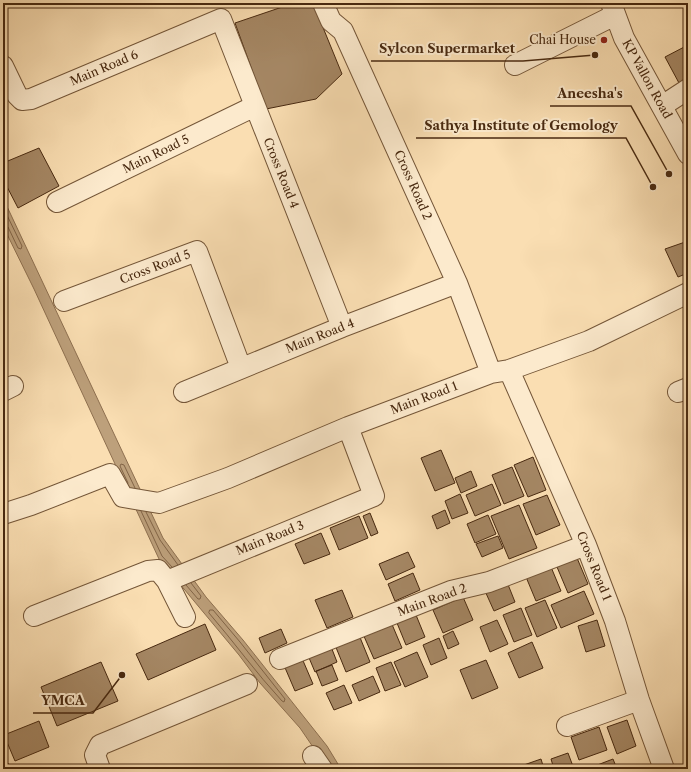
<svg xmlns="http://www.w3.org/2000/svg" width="691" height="772" viewBox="0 0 691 772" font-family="'Libre Caslon Text',serif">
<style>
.water{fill:#bda07b;stroke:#8e7050}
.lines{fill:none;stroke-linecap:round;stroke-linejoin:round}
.shore{stroke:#826446;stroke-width:1}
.building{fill:#a58764;stroke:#482910}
.minor-casing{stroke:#745638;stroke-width:22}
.minor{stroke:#fceacd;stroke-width:20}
.poi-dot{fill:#8f2418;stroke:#fceacd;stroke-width:1.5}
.labels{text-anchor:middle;stroke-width:4;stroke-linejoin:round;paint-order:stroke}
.poi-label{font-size:12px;fill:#482910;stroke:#fceacd;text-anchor:end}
.street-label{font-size:12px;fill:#482910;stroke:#fceacd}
.leader{fill:none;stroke:#482910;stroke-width:1.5}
.callout-dot{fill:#482910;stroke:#fceacd;stroke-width:1.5}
.callout-label{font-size:13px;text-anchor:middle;font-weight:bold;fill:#482910;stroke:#fceacd;stroke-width:4;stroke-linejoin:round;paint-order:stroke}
</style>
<rect width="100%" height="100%" fill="#fadeb2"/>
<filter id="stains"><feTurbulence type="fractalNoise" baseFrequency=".005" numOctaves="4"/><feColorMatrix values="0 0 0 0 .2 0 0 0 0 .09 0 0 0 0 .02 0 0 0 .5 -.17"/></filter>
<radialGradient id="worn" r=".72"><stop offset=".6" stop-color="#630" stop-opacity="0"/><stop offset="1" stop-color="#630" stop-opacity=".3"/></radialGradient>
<path class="water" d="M3 198 163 538 206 597 243 640 327 746 341 769H328L300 728 260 683 239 655 159 559 34 289 3 226Z"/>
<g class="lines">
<path class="shore" d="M3 207 22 246 21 249 18 248 8 227 3 225
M128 483 120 466 121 464 124 465 135 488
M141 511 162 556 172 567
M146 512 160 540 178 565
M186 585 198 599H200L201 596 191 583
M210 610H213L240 642 285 699 284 702 282 701C256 673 234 642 209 613Z"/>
</g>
<path class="building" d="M294 3H313L342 74 316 99 266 109 235 23Z
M688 45V78L679 83 665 57Z
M39 148 59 186 18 208 3 179V163Z
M688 241V273L678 277 665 249Z
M441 450 455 483 435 491 421 458Z
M533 457 546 490 528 497 514 465Z
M512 467 524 496 504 504 492 475Z
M471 471 477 486 461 493 455 478Z
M492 484 501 505 475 516 466 495Z
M460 494 468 513 452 519 445 501Z
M547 495 560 525 536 535 523 504Z
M519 505 537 548 509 559 491 516Z
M445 510 450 523 437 529 432 516Z
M370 513 378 533 371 536 363 516Z
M488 515 496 534 475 543 467 524Z
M359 516 368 538 339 550 330 528Z
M321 533 330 554 304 564 295 544Z
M498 536 503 548 482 557 476 544Z
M408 552 415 567 386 580 379 564Z
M577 558 588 584 568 593 557 567Z
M551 567 561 591 536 601 526 577Z
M413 573 420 590 395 601 388 584Z
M507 582 515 602 494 611 485 591Z
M342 590 353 617 327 628 315 600Z
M584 591 594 614 561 628 551 605Z
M463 597 473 620 443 633 433 610Z
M545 600 557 628 537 637 525 608Z
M521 608 532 635 514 642 503 615Z
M416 615 425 637 406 645 397 623Z
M497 620 508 644 490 652 480 627Z
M597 620 605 646 586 652 578 626Z
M391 622 402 648 374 659 363 634Z
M205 624 216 650 148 680 136 654Z
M281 629 287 643 265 653 259 638Z
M453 631 459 644 448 649 443 636Z
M359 635 370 662 346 672 335 645Z
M439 638 447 658 431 665 423 645Z
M532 642 543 668 519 678 508 653Z
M330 644 337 662 315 672 307 653Z
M417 652 428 677 405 687 394 662Z
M301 656 313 684 295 691 283 663Z
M486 660 498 688 472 699 460 670Z
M101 662 118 701 57 726 41 687Z
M391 662 401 685 385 691 376 668Z
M332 665 338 680 322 686 316 671Z
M373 676 380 692 359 701 352 685Z
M344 685 352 703 334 710 326 693Z
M627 720 636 746 617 754 607 727Z
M39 721 49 747 15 761 4 735Z
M599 727 607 750 579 760 571 737Z
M568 753 574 769H554L551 759Z
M541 759 544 769H523L521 766Z
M613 759 617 769H587Z
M8 763 10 769H3V765Z"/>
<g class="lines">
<g class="minor-casing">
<path id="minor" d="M323 3 331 21 343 31 457 283 491 373
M611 3 624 38 688 154
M515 65 615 15
M3 66 17 95 22 100 31 99 221 19 342 327
M662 106 688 89
M57 202 255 106
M64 301 197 251 241 368
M509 370 586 545 615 621 639 700 664 769
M3 391 13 386
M184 392 342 327 457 283
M678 392 688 388
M3 514 31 505 110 474 123 497 159 503 228 478 348 427 491 373 509 370 589 341 688 293
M167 581 374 496 348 427
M34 616 148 571 158 570 167 581 185 617
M280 659 451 591 489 582 586 545
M567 726 639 700
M313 756 322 769
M100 769 95 755 100 745 247 684"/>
</g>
<use href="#minor" class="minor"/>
</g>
<circle class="poi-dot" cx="604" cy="40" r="4"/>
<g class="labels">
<g class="poi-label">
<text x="596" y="44">Chai House</text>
</g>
<g class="street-label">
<text transform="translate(104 68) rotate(-23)" y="4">Main Road 6</text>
<text transform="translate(647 79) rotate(61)" y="4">KP Vallon Road</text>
<text transform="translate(156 154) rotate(-26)" y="4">Main Road 5</text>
<text transform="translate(281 173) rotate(68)" y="4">Cross Road 4</text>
<text transform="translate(413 185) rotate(66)" y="4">Cross Road 2</text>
<text transform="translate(155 267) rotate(-21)" y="4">Cross Road 5</text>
<text transform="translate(320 336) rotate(-22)" y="4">Main Road 4</text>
<text transform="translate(424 398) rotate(-21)" y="4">Main Road 1</text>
<text transform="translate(270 538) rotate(-22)" y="4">Main Road 3</text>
<text transform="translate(594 566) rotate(68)" y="4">Cross Road 1</text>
<text transform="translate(432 600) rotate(-20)" y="4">Main Road 2</text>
</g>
</g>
<path class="leader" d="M595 55L523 61H371M669 174L631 106H550M653 187L626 138H416M122 675L93 713H33"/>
<g class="callout-dot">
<circle cx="595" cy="55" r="4"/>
<circle cx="669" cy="174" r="4"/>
<circle cx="653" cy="187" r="4"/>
<circle cx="122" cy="675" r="4"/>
</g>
<g class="callout-label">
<text x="447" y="53">Sylcon Supermarket</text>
<text x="590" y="98">Aneesha's</text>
<text x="521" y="130">Sathya Institute of Gemology</text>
<text x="63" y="705">YMCA</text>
</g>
<rect width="691" height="772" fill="none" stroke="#fadeb2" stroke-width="16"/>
<rect x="4" y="4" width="683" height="764" fill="none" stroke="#482910" stroke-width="2"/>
<rect x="8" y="8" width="675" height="756" fill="none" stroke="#482910"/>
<rect width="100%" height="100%" filter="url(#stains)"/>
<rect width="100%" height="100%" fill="url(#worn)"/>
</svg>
